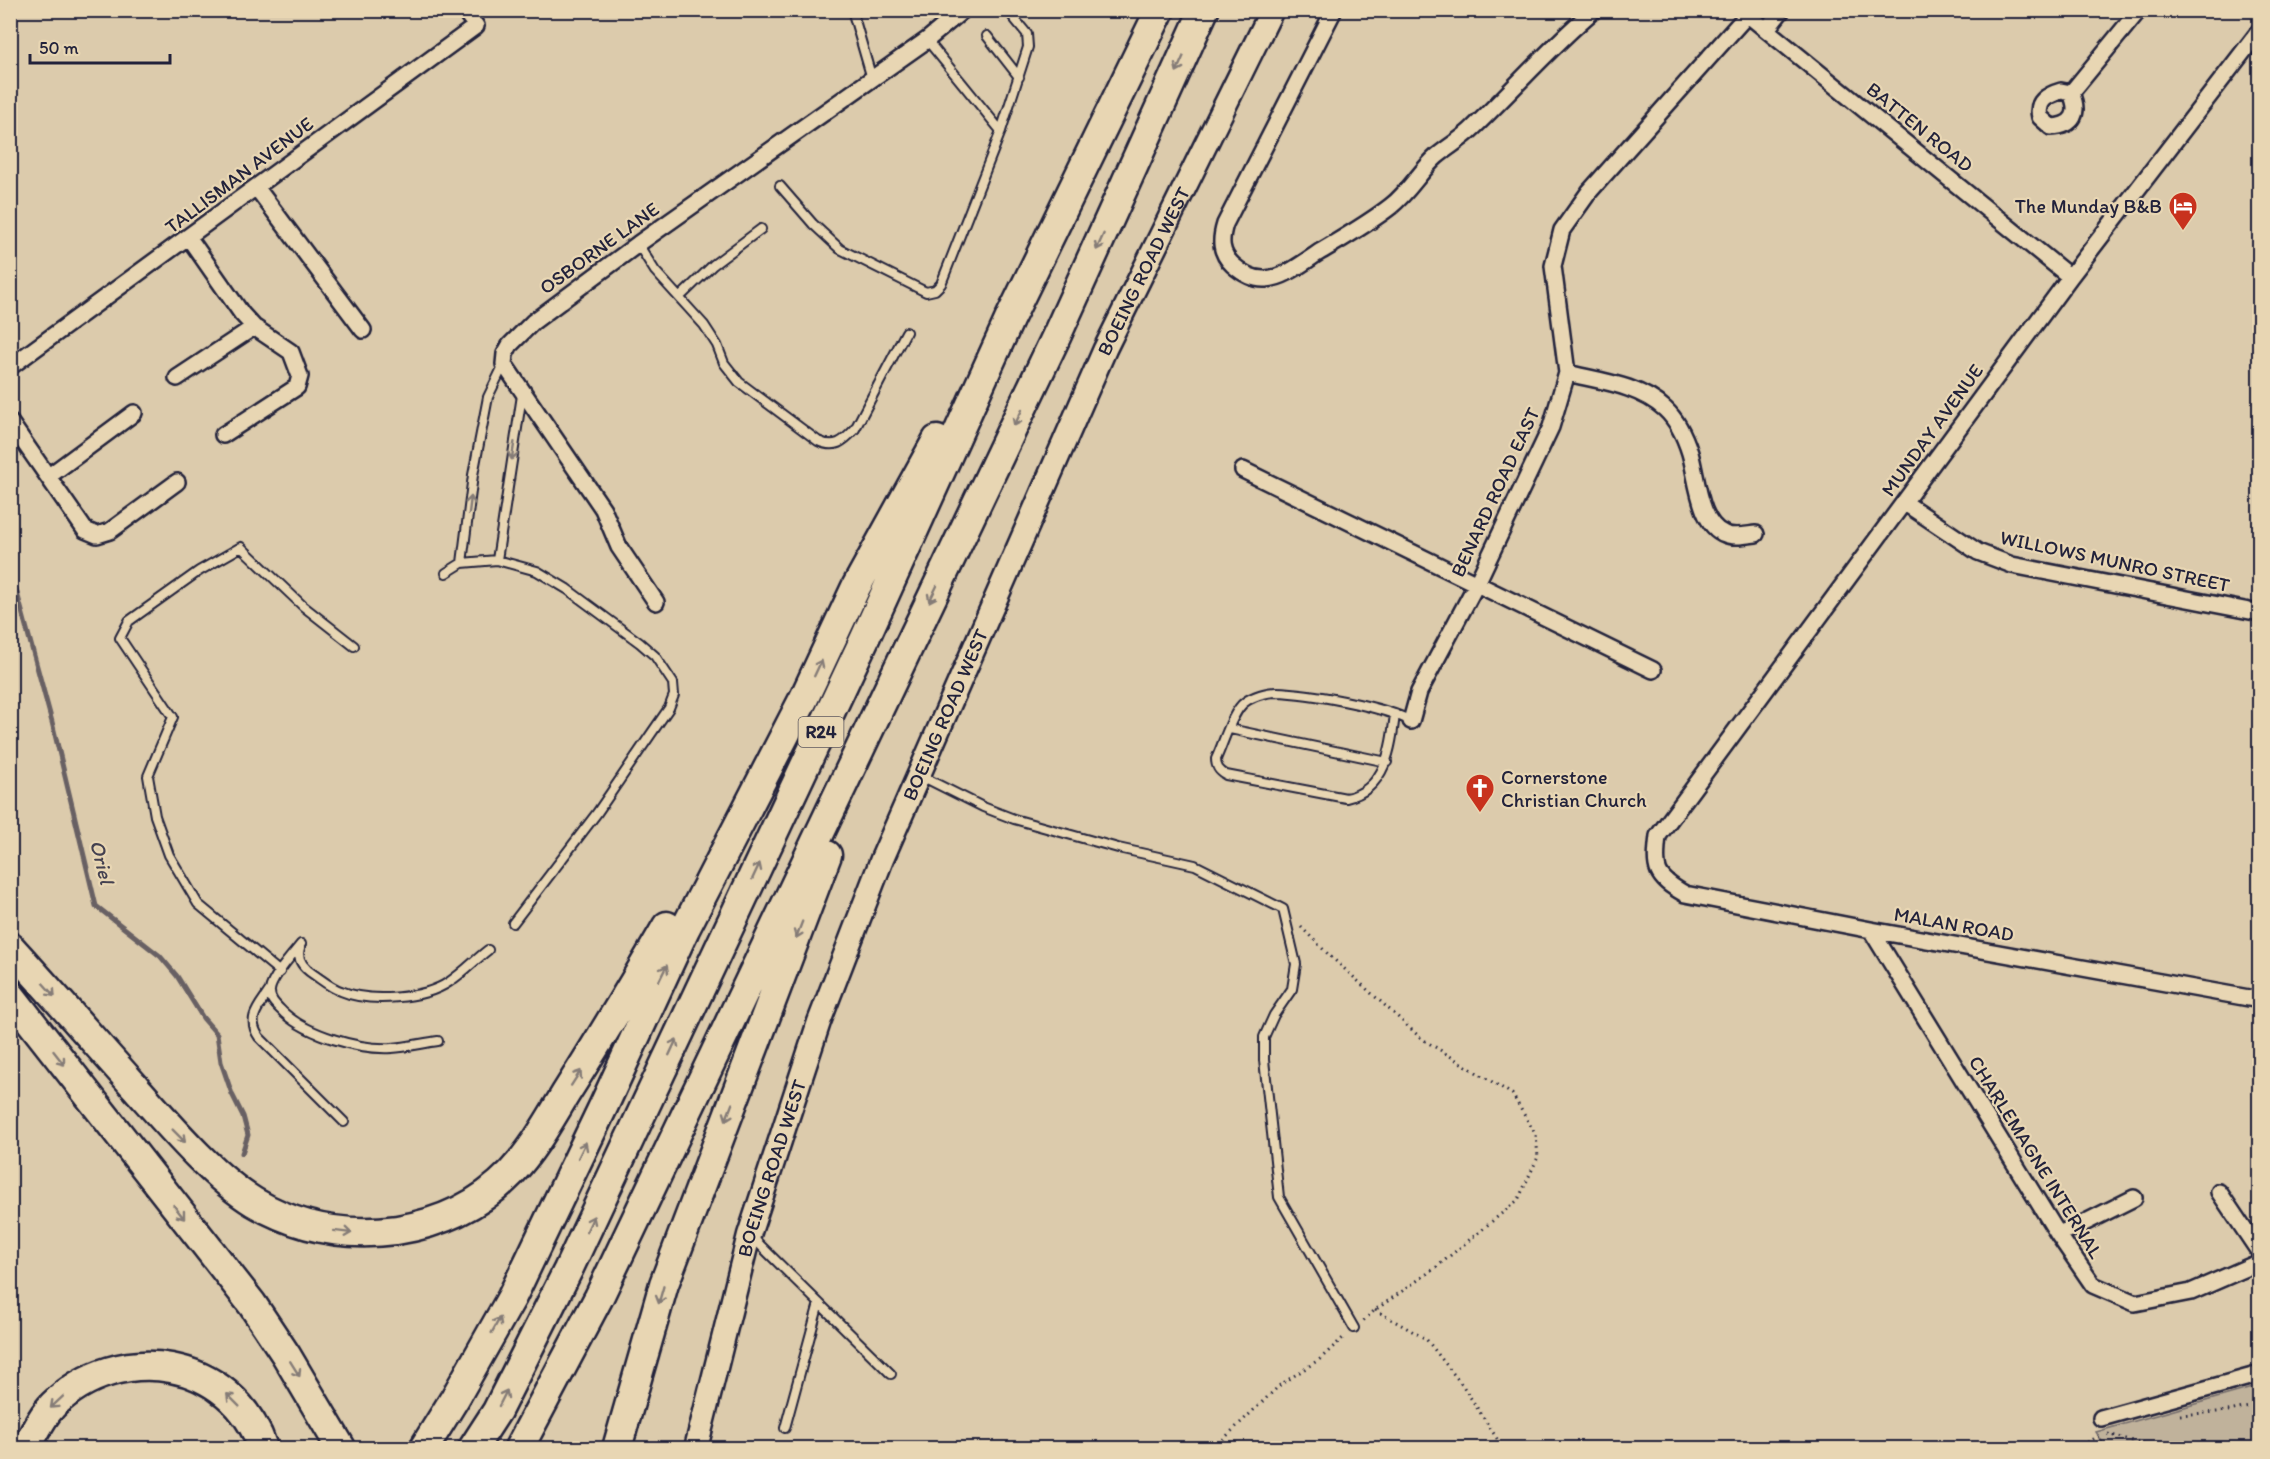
<svg xmlns="http://www.w3.org/2000/svg" width="2270" height="1459" viewBox="0 0 2270 1459" font-family="Itim,sans-serif">
<style>
.green{fill:#c0b29b;stroke:#716a6b;stroke-width:1.5}
.lines{fill:none;stroke-linecap:round;stroke-linejoin:round}
.stream{stroke:#676064;stroke-width:5}
.service-casing{stroke:#22223b;stroke-width:12}
.minor-casing{stroke:#22223b;stroke-width:20}
.secondary-casing{stroke:#22223b;stroke-width:27}
.motorway-casing{stroke:#22223b;stroke-width:33}
.path{stroke:#22223b;stroke-width:3;stroke-dasharray:1.5 4.5;stroke-linecap:butt}
.service{stroke:#e8d6b3;stroke-width:8}
.minor{stroke:#e8d6b3;stroke-width:15}
.secondary{stroke:#e8d6b3;stroke-width:22}
.motorway{stroke:#e8d6b3;stroke-width:28}
.oneway{stroke:#857c77}
.labels{text-anchor:middle;stroke-width:4.5;stroke-linejoin:round;paint-order:stroke}
.shield{fill:#e8d6b3;stroke:#5d585f;stroke-width:1.5}
.shield-label{font-size:18px;font-weight:bold;fill:#22223b}
.street-label{font-size:20px;fill:#22223b;stroke:#e8d6b3}
.poi-label{font-size:20px;fill:#22223b;stroke:#e8d6b3;text-anchor:end}
.water-label{font-size:21px;font-style:italic;fill:#444150;stroke:#e8d6b3}
</style>
<rect width="100%" height="100%" fill="#dccbac"/>
<filter id="ink" filterUnits="userSpaceOnUse"><feTurbulence type="fractalNoise" baseFrequency=".0167" numOctaves="2"/><feDisplacementMap in="SourceGraphic" scale="12" xChannelSelector="R" yChannelSelector="G"/><feConvolveMatrix kernelMatrix="1 2 1 2 8 2 1 2 1" color-interpolation-filters="sRGB"/></filter>
<g filter="url(#ink)">
<path class="green" d="M2259 1386V1448H2106L2096 1432Z"/>
<g class="lines">
<path class="stream" d="M10 567 52 722 96 906 160 956 177 976 203 1018 217 1034 221 1062 232 1094 243 1116 248 1135 242 1153
M161 1448V1446"/>
<g class="service-casing">
<path id="service" d="M852 10 872 79
M987 36 1019 77
M927 40 1001 131 1028 47 1027 34 1013 17
M780 186 813 224 840 249 926 292 935 290 941 284 1001 131
M638 244 655 271 704 325 717 345 724 363 739 382 818 441C835 449 843 442 855 429L906 332
M680 297 713 265 761 229
M497 560 522 395
M462 563 473 475 488 397 504 364
M446 573 462 563 497 560 537 571 567 589 640 643 655 656 673 683 674 695 669 708 651 734 597 813 513 923
M1395 714C1391 748 1386 790 1346 798L1226 775C1219 771 1216 767 1216 759 1223 744 1233 710 1245 702 1253 696 1267 692 1276 692 1309 693 1382 706 1411 721
M1230 729 1387 762
M921 776 983 807 1014 819 1118 848 1195 865 1283 909 1296 964 1292 989 1274 1015 1264 1037V1060L1279 1197 1354 1328
M301 944C293 954 272 977 270 990 269 1000 277 1006 284 1013 308 1035 359 1050 392 1048 407 1047 423 1043 438 1041
M300 948C296 960 304 968 313 974 322 980 331 988 341 991 369 1003 424 999 449 982 463 973 475 960 488 950
M280 972 198 904 169 855 155 816 148 776 173 717 120 638 129 621 199 571 241 547 303 606 354 646
M270 990C259 1007 246 1018 259 1037L344 1122
M753 1238 891 1374
M785 1428 819 1303"/>
</g>
<g class="minor-casing">
<path id="minor" d="M1334 10 1225 224C1220 240 1220 253 1233 265 1242 273 1253 280 1266 279 1284 278 1303 263 1318 253 1343 238 1368 224 1391 206 1409 192 1420 171 1437 156 1449 146 1462 139 1473 128 1514 89 1551 46 1594 10
M1742 10 2070 277
M1767 29 1782 10
M2260 30 2070 277 1658 836C1654 870 1655 877 1685 894L1871 930 2260 1000
M2061 91 2071 93C2080 113 2074 126 2051 127L2040 117C2036 101 2047 95 2061 91Z
M2071 93 2139 10
M256 187 363 330
M189 238 242 314 254 327 291 352 300 376 297 387 223 435
M10 367 476 26 464 10
M1567 373C1600 381 1639 385 1665 409 1677 420 1685 437 1690 453 1697 476 1699 525 1725 534 1734 538 1746 535 1756 534
M177 378 254 327
M10 422 85 530 97 535 110 531 177 482
M1243 470 1653 670
M49 476 134 413
M1905 503 1978 552 2012 565 2260 613
M656 602 619 547 603 509 504 364 505 354 510 345 533 322 638 244 927 40 963 10
M1411 721 1419 692 1477 583 1551 427 1567 373 1553 266 1562 230 1589 192 1747 15
M1871 930 2058 1234 2093 1285 2135 1303 2191 1292 2260 1262
M2219 1192 2260 1253
M2058 1234 2076 1227 2134 1198
M2101 1418 2260 1374"/>
</g>
<g class="secondary-casing">
<g id="secondary">
<path id="s1" d="M696 1448 749 1235 819 1022 882 859 1105 349 1272 10"/>
</g>
</g>
<g class="motorway-casing">
<path id="motorway" d="M10 947C53 994 95 1042 137 1089 169 1125 213 1177 254 1202 298 1228 346 1237 397 1230 441 1223 479 1206 511 1173 533 1150 549 1121 566 1093 601 1038 634 983 667 926
M10 995 252 1304 286 1355 341 1448
M26 1448C34 1434 41 1417 53 1405 119 1340 232 1357 263 1448
M424 1448 455 1398 512 1297 604 1105 685 929 804 698 856 587 937 440
M473 1448 497 1411 568 1270 865 638 1010 318 1160 10
M519 1448 599 1297 1056 337 1204 10
M617 1448 664 1284 827 855"/>
</g>
<path class="path" d="M490 17 499 10
M1301 927 1328 954 1422 1039 1512 1094 1536 1135 1538 1157 1518 1200 1434 1269 1375 1310 1363 1321
M1375 1310 1426 1339 1463 1386 1503 1448
M2180 1415 2228 1411 2260 1405
M2108 1434 2159 1448
M1214 1448 1280 1385 1320 1359 1344 1337
M2077 1448 2101 1435"/>
<use href="#service" class="service"/>
<use href="#minor" class="minor"/>
<use href="#secondary" class="secondary"/>
<use href="#motorway" class="motorway"/>
</g>
<defs><path id="oneway-shaft" d="M-6 0H5M1.5-3L5.5 0L1.5 3" fill="none" stroke-width="1.6" stroke-linecap="round" stroke-linejoin="round" transform="scale(1.5)"/></defs>
<g class="oneway">
<use href="#oneway-shaft" transform="translate(1180 64) rotate(114)"/>
<use href="#oneway-shaft" transform="translate(1100 242) rotate(114)"/>
<use href="#oneway-shaft" transform="translate(1018 418) rotate(116)"/>
<use href="#oneway-shaft" transform="translate(513 451) rotate(99)"/>
<use href="#oneway-shaft" transform="translate(470 505) rotate(-83)"/>
<use href="#oneway-shaft" transform="translate(933 594) rotate(116)"/>
<use href="#oneway-shaft" transform="translate(818 668) rotate(-65)"/>
<use href="#oneway-shaft" transform="translate(756 871) rotate(-65)"/>
<use href="#oneway-shaft" transform="translate(799 930) rotate(111)"/>
<use href="#oneway-shaft" transform="translate(663 973) rotate(-64)"/>
<use href="#oneway-shaft" transform="translate(49 990) rotate(48)"/>
<use href="#oneway-shaft" transform="translate(673 1047) rotate(-65)"/>
<use href="#oneway-shaft" transform="translate(59 1058) rotate(52)"/>
<use href="#oneway-shaft" transform="translate(576 1078) rotate(-57)"/>
<use href="#oneway-shaft" transform="translate(729 1112) rotate(111)"/>
<use href="#oneway-shaft" transform="translate(179 1136) rotate(45)"/>
<use href="#oneway-shaft" transform="translate(582 1150) rotate(-64)"/>
<use href="#oneway-shaft" transform="translate(179 1212) rotate(52)"/>
<use href="#oneway-shaft" transform="translate(590 1224) rotate(-65)"/>
<use href="#oneway-shaft" transform="translate(343 1232) rotate(7)"/>
<use href="#oneway-shaft" transform="translate(661 1295) rotate(106)"/>
<use href="#oneway-shaft" transform="translate(496 1325) rotate(-61)"/>
<use href="#oneway-shaft" transform="translate(295 1369) rotate(58)"/>
<use href="#oneway-shaft" transform="translate(503 1398) rotate(-63)"/>
<use href="#oneway-shaft" transform="translate(233 1400) rotate(-135)"/>
<use href="#oneway-shaft" transform="translate(57 1402) rotate(137)"/>
</g>
</g>
<defs>
<g id="hotel-pin" transform="scale(1.5)"><path d="M0 17L-7.5 6A9.5 9.5 0 1 1 7.5 6Z" fill="#c8321e" stroke="#e8d6b3"/><path d="M-6-4.5h1.5V1H6V5H4.5V3h-9V5H-6ZM-4 0a1.8 1.8 0 1 1 3.6 0ZM.5 0V-2.5h3Q6-2.5 6 0Z" fill="#fff"/></g>
<g id="church-pin" transform="scale(1.5)"><path d="M0 17L-7.5 6A9.5 9.5 0 1 1 7.5 6Z" fill="#c8321e" stroke="#e8d6b3"/><path d="M-1.2-6h2.4v3.5h3.3v2.4h-3.3V6h-2.4V-.1h-3.3v-2.4h3.3Z" fill="#fff"/></g>
</defs>
<g fill-rule="evenodd">
<use href="#hotel-pin" x="2183" y="206"/>
<use href="#church-pin" x="1480" y="788"/>
</g>
<g class="labels">
<rect class="shield" x="798.5" y="717" width="45" height="30" rx="4.5"/>
<g class="shield-label">
<text x="821" y="738">R24</text>
</g>
<g class="street-label">
<text transform="translate(1920 127) rotate(39)" y="7">BATTEN ROAD</text>
<text transform="translate(239 175) rotate(-37)" y="7">TALLISMAN AVENUE</text>
<text transform="translate(599 248) rotate(-36)" y="7">OSBORNE LANE</text>
<text dy="7" stroke="none"><textPath href="#s1" startOffset="1262">BOEING ROAD WEST</textPath></text>
<text transform="translate(1932 430) rotate(-54)" y="7">MUNDAY AVENUE</text>
<text transform="translate(1495 492) rotate(-65)" y="7">BENARD ROAD EAST</text>
<text transform="translate(2115 561) rotate(12)" y="7">WILLOWS MUNRO STREET</text>
<text dy="7" stroke="none"><textPath href="#s1" startOffset="776">BOEING ROAD WEST</textPath></text>
<text transform="translate(1954 924) rotate(10)" y="7">MALAN ROAD</text>
<text transform="translate(2036 1157) rotate(58)" y="7">CHARLEMAGNE INTERNAL</text>
<text dy="7" stroke="none"><textPath href="#s1" startOffset="290">BOEING ROAD WEST</textPath></text>
</g>
<g class="poi-label">
<text x="2162" y="213">The Munday B&amp;B</text>
<text x="1501" y="784" text-anchor="start">Cornerstone<tspan x="1501" dy="23">Christian Church</tspan></text>
</g>
<g class="water-label">
<text transform="translate(102 862) rotate(76)" y="7">Oriel</text>
</g>
</g>
<rect width="2270" height="1459" fill="none" stroke="#e8d6b3" stroke-width="36"/>
<rect x="18" y="18" width="2234" height="1423" fill="none" stroke="#22223b" stroke-width="2" filter="url(#ink)"/>
<path d="M30 54v9h140v-9" fill="none" stroke="#22223b" stroke-width="3"/>
<text x="39" y="54" font-size="18" fill="#22223b" stroke="#e8d6b3" stroke-width="4.5" paint-order="stroke">50 m</text>
</svg>
